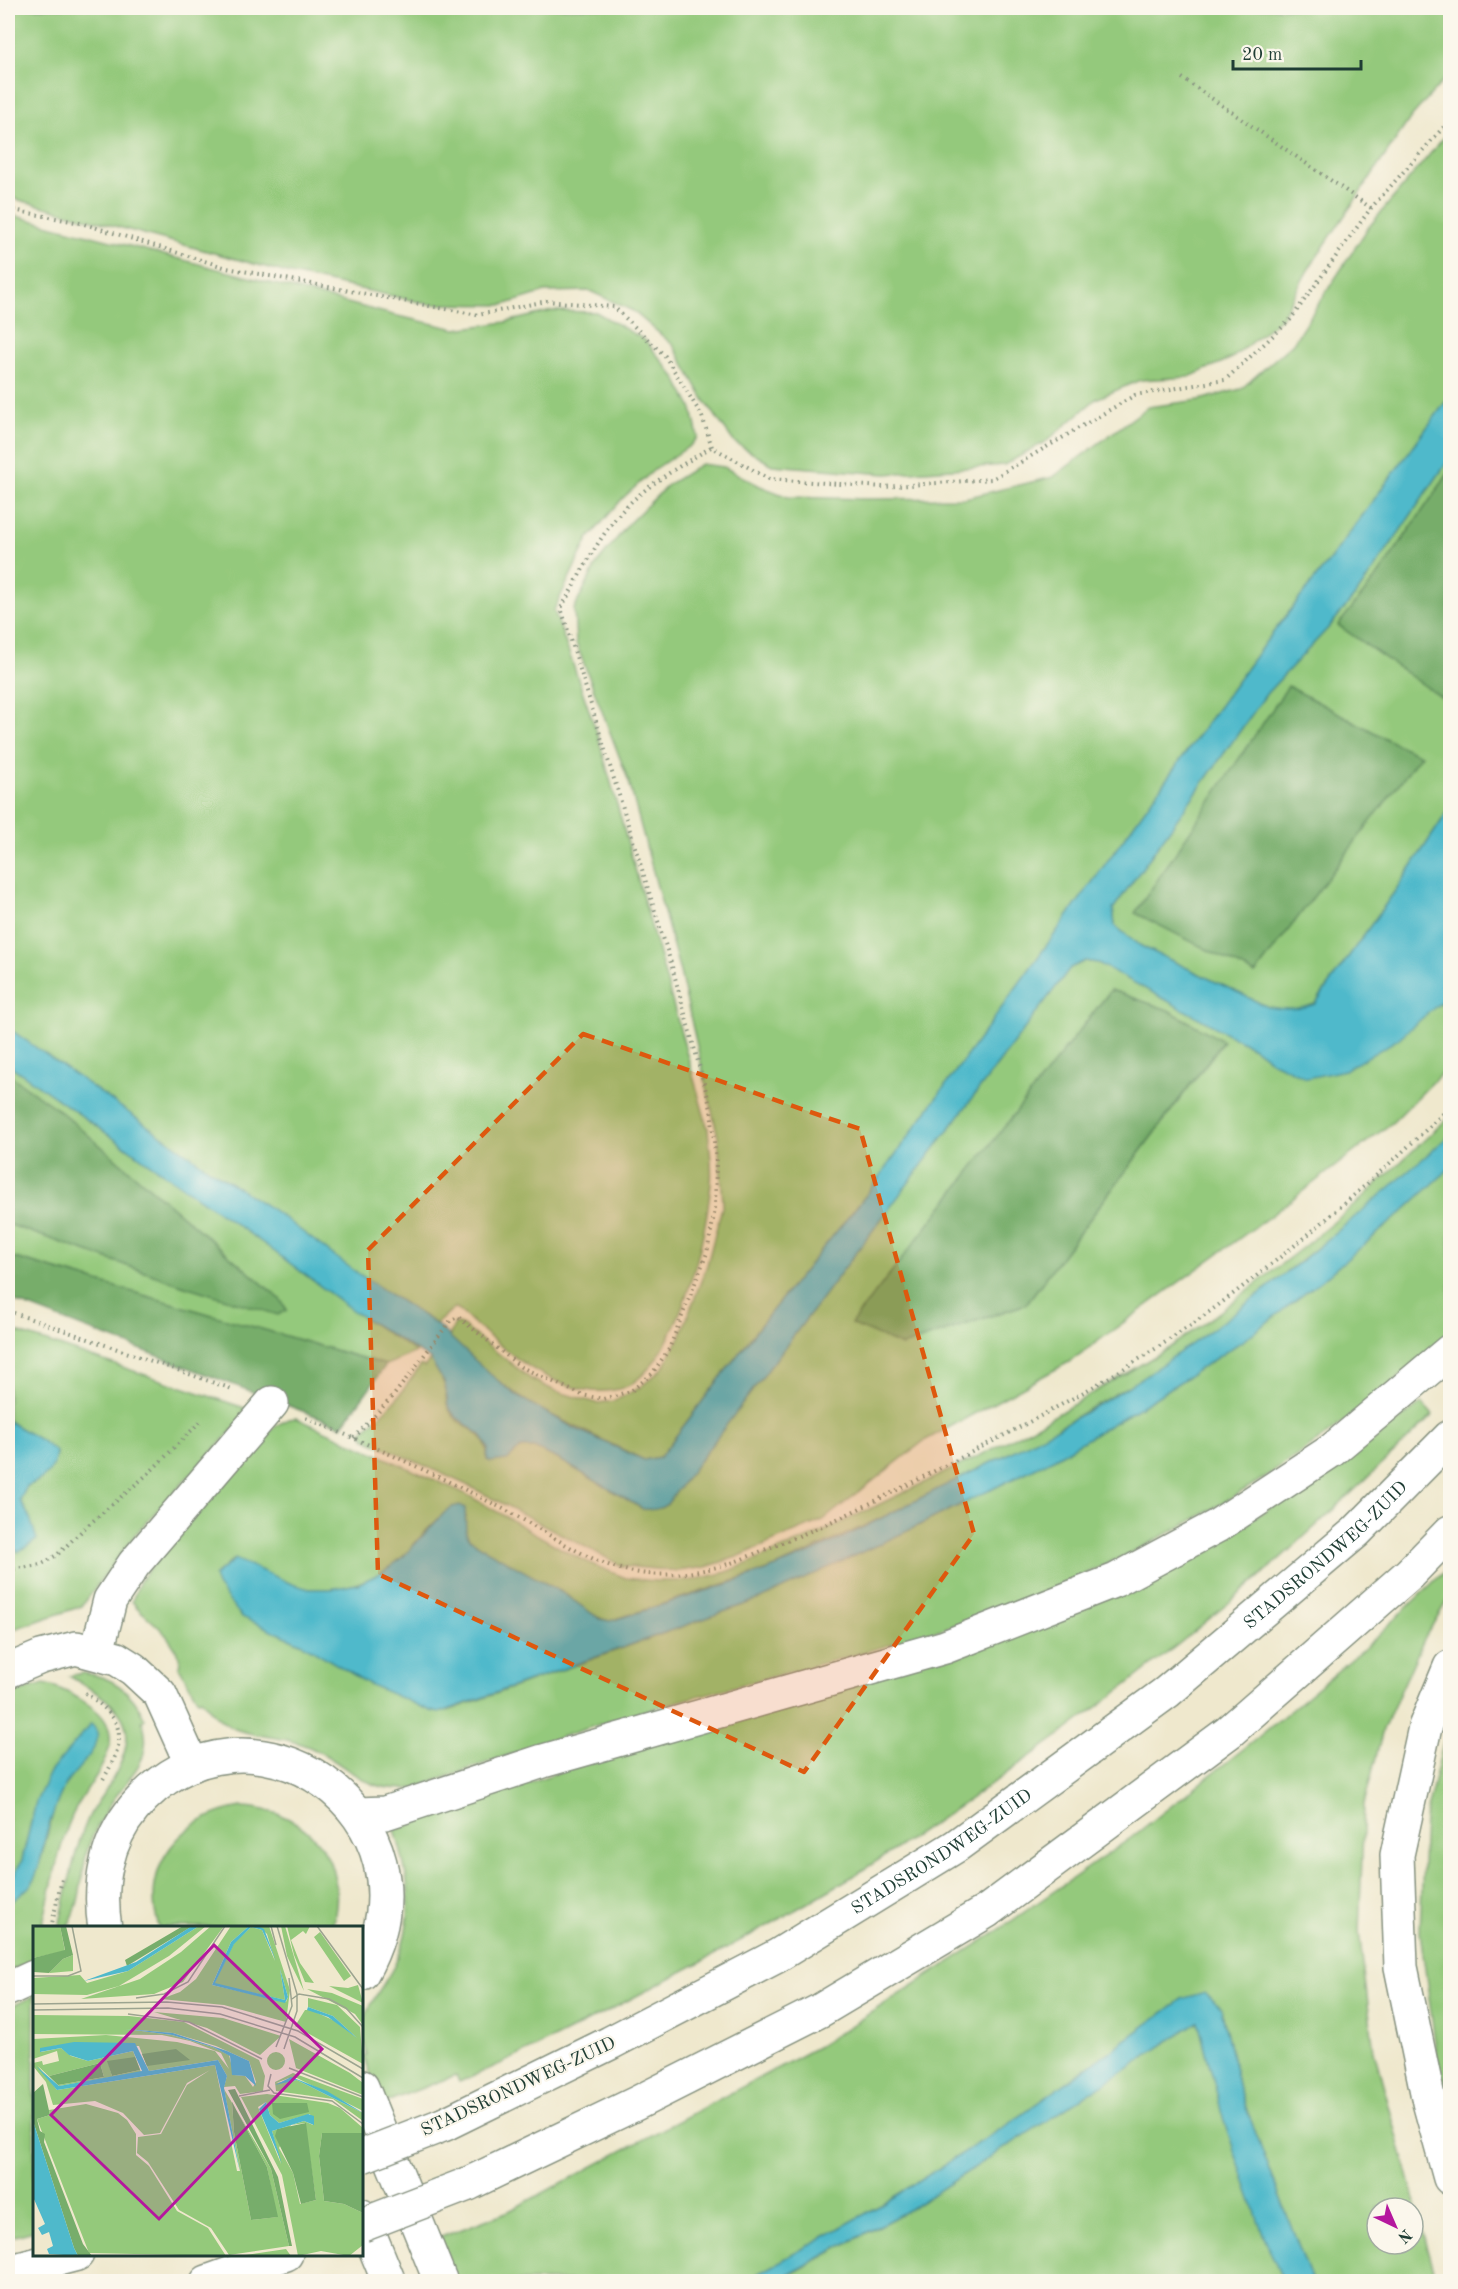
<svg xmlns="http://www.w3.org/2000/svg" width="1458" height="2289" viewBox="0 0 1458 2289" font-family="'Old Standard TT',serif">
<style>
.green{fill:#94c97b;stroke:#5a8358;stroke-width:1.5;fill-rule:evenodd}
.forest{fill:#77ad6b;stroke:#4b7550;stroke-width:1.5}
.water{fill:#4fb9cb;stroke:#377b80;stroke-width:1.5}
.lines{fill:none;stroke-linecap:round;stroke-linejoin:round}
.street-casing{stroke:#879280;stroke-width:36}
.primary-casing{stroke:#879280;stroke-width:36}
.highway-casing{stroke:#879280;stroke-width:36}
.path{stroke:#879280;stroke-width:4;stroke-dasharray:1.5 4.5;stroke-linecap:butt}
.street{stroke:#fff;stroke-width:33}
.primary{stroke:#fff;stroke-width:33}
.highway{stroke:#fff;stroke-width:33}
.highway-bridge-casing{stroke:#879280;stroke-width:36;stroke-linecap:butt}
.highway-bridge{stroke:#fff;stroke-width:33}
.marked{fill:#de580e;fill-opacity:0.2;stroke:#de580e;stroke-width:4.5;stroke-dasharray:12 8;stroke-linejoin:round}
.labels{text-anchor:middle;stroke-width:4.5;stroke-linejoin:round;paint-order:stroke}
.street-label{font-size:18px;fill:#1f3d34;stroke:#fbf7ec}
.inset-road{fill:none;stroke:#9ca490;stroke-width:1.5}
.view{fill:#b5179e;fill-opacity:0.15;stroke:#b5179e;stroke-width:3}
.inset-edge{fill:none;stroke:#1f3d34;stroke-width:3}
</style>
<rect width="100%" height="100%" fill="#fbf7ec"/>
<filter id="ink" filterUnits="userSpaceOnUse"><feTurbulence type="fractalNoise" baseFrequency=".0167" numOctaves="2"/><feDisplacementMap in="SourceGraphic" scale="12" xChannelSelector="R" yChannelSelector="G"/><feConvolveMatrix kernelMatrix="1 2 1 2 8 2 1 2 1" color-interpolation-filters="sRGB"/></filter>
<filter id="wash" filterUnits="userSpaceOnUse"><feTurbulence type="fractalNoise" baseFrequency=".008" numOctaves="4" result="noise"/><feDisplacementMap in="SourceGraphic" scale="24" xChannelSelector="R" yChannelSelector="G"/><feGaussianBlur stdDeviation="1.35" result="paint"/><feColorMatrix in="noise" values="0 0 0 0 0 0 0 0 0 0 0 0 0 0 0 0 0 1.4 0 .05"/><feComposite in="paint" operator="in"/></filter>
<g filter="url(#wash)">
<rect width="100%" height="100%" fill="#efe8cd"/>
<path class="green" d="M8 8H1450V73L1411 117 1308 270 1282 317 1232 358 1189 377 1140 380 1096 399 1047 441 1004 465 886 474 772 465 734 442 705 401 673 345 633 311 590 291 545 292 503 305 429 304 291 274 8 197Z
M1450 130V396L1332 557 1265 643 867 1194 762 1323 660 1457 644 1460 533 1406 490 1375 449 1337 455 1323 463 1326 531 1379 555 1391 597 1403 614 1401 639 1388 662 1369 680 1337 707 1265 723 1203 718 1137 680 972 629 782 576 643 574 609 596 565 629 523 669 484 701 464 724 467 760 486 788 497 867 499 965 498 1053 477 1148 407 1199 400 1241 389 1293 343 1368 228Z
M8 214 393 315 456 329 506 322 552 311 596 312 645 340 675 377 692 409 698 437 691 445 655 469 622 499 588 539 554 610 597 733 708 1129C709 1146 713 1166 711 1183 706 1238 680 1350 633 1383 623 1390 605 1392 593 1391 538 1385 495 1341 455 1307L436 1324 357 1273 276 1212 209 1169 8 1028Z
M1450 458V471L1377 577 1338 625 1445 700 1450 698V808L1400 884 1315 1004 1291 1011 1268 1007 1141 946 1115 926 1113 909 1267 693 1330 626 1358 592ZM1396 744 1420 755 1255 974Z
M1085 961 1098 963 1124 975 1254 1048 1273 1062 1440 1004 1450 994V1065L1393 1122 1273 1214 1069 1362 924 1441 823 1520 737 1557 706 1567 678 1571 622 1566 469 1486 366 1439 362 1432 395 1401 421 1365 424 1367 431 1359C435 1367 441 1375 444 1384 447 1391 445 1400 448 1407 457 1431 489 1425 487 1460H507L521 1448H534L560 1460 643 1509 661 1508 667 1504 1070 968ZM1111 990 1168 1010 1223 1042 1026 1304 902 1346 851 1324Z
M8 1064 267 1246 356 1313 416 1352 386 1365 8 1256V1224L185 1286 287 1310 280 1299 61 1112 8 1074Z
M1450 1116V1135L1377 1200 1224 1322 1144 1377 1043 1436 883 1517 776 1567 610 1621C590 1617 576 1600 558 1590 536 1578 484 1555 469 1538 463 1532 465 1524 466 1516L452 1507C441 1516 431 1525 422 1535 414 1543 408 1553 400 1559 376 1580 342 1592 310 1589 284 1586 257 1570 232 1560L214 1576 243 1617 448 1711 765 1597 903 1533 1055 1458 1155 1398 1244 1340 1322 1280 1398 1216 1450 1168V1332C1409 1369 1366 1406 1322 1438 1240 1498 1149 1547 1056 1587 921 1645 774 1673 633 1714 559 1736 487 1763 415 1788 358 1795 347 1758 298 1743 278 1736 255 1737 235 1729 221 1723 211 1711 201 1699L198 1700 179 1667 181 1663C176 1647 166 1633 153 1622 145 1614 138 1610 132 1601L140 1581 164 1551 275 1426 289 1419 296 1418 466 1494 569 1553 596 1566 626 1578 655 1581H689L727 1572 816 1535 981 1455 1054 1416 1167 1349 1217 1314 1302 1248 1358 1202Z
M8 1329 251 1410 138 1531 82 1606 8 1631V1541L18 1552 30 1518 20 1500 27 1486C44 1479 55 1471 56 1452L42 1441 8 1421Z
M1422 1403 1433 1415C1369 1477 1304 1539 1236 1597 1131 1685 1020 1767 906 1842 830 1893 749 1937 668 1979 600 2016 531 2052 459 2082L456 2075 381 2104 364 2057 367 2056C366 2048 363 2040 363 2033 364 2006 383 1988 394 1966 417 1919 409 1877 395 1830L1222 1537 1342 1464Z
M1450 1566V1596L1425 1637 1383 1730 1364 1804 1359 1932 1374 2051 1437 2281H1312L1239 2089 1221 2008 1182 1999 1012 2122 881 2205 745 2281H457L436 2239 509 2211 819 2046 987 1938 1132 1837 1256 1739 1366 1647ZM1377 2208H1413V2244H1377Z
M83 1673C112 1676 133 1692 145 1719L142 1721C155 1760 130 1774 112 1802 103 1816 93 1832 88 1848 80 1875 83 1903 67 1927H59C67 1892 73 1854 87 1821 93 1806 103 1795 111 1782 146 1722 119 1705 69 1676Z
M44 1684C63 1688 78 1697 93 1708 136 1740 87 1782 72 1816 57 1851 51 1891 42 1927L34 1928V1960L8 1972V1904L29 1886 39 1866 54 1809 65 1784 96 1745 36 1802 22 1860 14 1875 8 1881V1698L18 1692Z
M1450 1716V2109L1437 2057 1420 1932 1425 1818Z
M242 1807C308 1810 351 1861 332 1927H159C139 1866 182 1816 242 1807Z
M34 1996V2231L8 2238V2008Z
M1198 2021C1221 2110 1247 2197 1283 2281L777 2282 910 2209 1130 2067Z"/>
<path class="forest" d="M1450 471V698L1445 700 1338 625 1377 577Z
M1288 686 1396 744 1421 755 1255 974 1135 913Z
M1111 990 1168 1010 1223 1041 1026 1304 902 1346 851 1324Z
M8 1074 61 1112 280 1299 287 1310 278 1315 185 1286 8 1224Z
M8 1256 386 1365 342 1426 8 1299Z"/>
<path class="water" d="M1450 396V458L1358 592 1330 626 1267 693 1113 909 1115 926 1141 946 1268 1007C1286 1010 1297 1010 1315 1004L1400 884 1450 808V994L1397 1040 1345 1070 1307 1078 1273 1062 1254 1048 1098 963 1085 961 1070 968 667 1504C659 1510 653 1510 643 1509L560 1460 534 1448H521L507 1460 491 1462 487 1460 488 1448 481 1435 456 1417 448 1407 445 1384 430 1359 356 1313 267 1246 8 1064V1028L209 1169 276 1212 357 1273 436 1324 490 1374 517 1396 574 1428 644 1460 660 1457 762 1323 867 1194 1265 643 1332 557Z
M1450 1135V1168L1398 1216 1322 1280 1244 1340 1155 1398 1055 1458 903 1533 765 1597 439 1713 431 1711 369 1684 303 1644 242 1617 217 1586 214 1576 235 1559 292 1584 309 1589H331L358 1584 379 1574 401 1559 445 1512 452 1507 460 1505 465 1508 466 1532 469 1539 488 1551 561 1592 600 1619 610 1621 624 1617C674 1600 727 1586 776 1567 831 1546 885 1516 938 1489 1008 1454 1080 1419 1146 1375 1254 1304 1353 1220 1450 1135Z
M8 1421 42 1441 56 1452C55 1471 44 1479 27 1486L20 1500 30 1518 37 1540 18 1552 8 1541Z
M91 1724C113 1742 73 1769 64 1787 56 1803 51 1818 46 1835 41 1852 41 1872 29 1887 23 1893 14 1900 8 1904V1881L14 1875 22 1860 36 1802 50 1772Z
M1205 1992 1221 2008 1239 2089 1312 2281H1283L1264 2237 1224 2121 1198 2021 1130 2067 910 2209 777 2281H745L881 2205 1012 2122 1182 1999Z"/>
</g>
<g filter="url(#ink)">
<g class="lines">
<g class="street-casing">
<path id="street" d="M97 1652 110 1600 134 1564 272 1403
M8 1671 41 1657 76 1648 117 1659 133 1669 160 1694 192 1765"/>
</g>
<g class="primary-casing">
<path id="primary" d="M105 1928C98 1885 106 1841 134 1808 247 1675 451 1816 362 1973
M362 2087 441 2282
M362 2216 389 2282"/>
</g>
<g class="highway-casing">
<g id="highway">
<path d="M1450 1667 1425 1727 1397 1855 1401 1967 1429 2102 1450 2178"/>
<path d="M358 1814 385 1813 543 1761 945 1647 1116 1580 1217 1526 1331 1451 1450 1351"/>
<path d="M8 1989 34 1977"/>
<path id="s1" d="M445 2124 610 2043 777 1956 956 1846 1167 1692 1356 1532 1450 1437"/>
<path d="M468 2184 637 2103 821 2010 987 1911 1229 1732 1409 1574 1450 1532"/>
<path d="M8 2272 77 2254"/>
<path d="M207 2282 286 2254"/>
</g>
</g>
<path class="path" d="M1449 8H1450
M1182 78 1371 208
M8 209 81 223 227 268 478 315 547 301 614 307 665 356 702 416 712 447 769 479 883 487 992 479 1135 395 1225 380 1290 320 1371 208 1450 120
M8 1311 232 1389
M306 1418C376 1447 444 1478 511 1513 549 1533 587 1562 629 1571 660 1578 691 1574 721 1566 740 1561 758 1552 777 1545 824 1526 870 1504 915 1481 1017 1429 1121 1377 1213 1309 1297 1247 1375 1179 1450 1107
M354 1438 394 1395 451 1320 458 1317 521 1367 582 1395 603 1399 631 1391 652 1374 669 1349 707 1253 715 1209 716 1162 711 1109 671 963 561 608C580 576 597 539 622 511 647 484 681 466 711 447
M8 1570 40 1565 57 1555 87 1526 149 1473 201 1421
M85 1693C127 1721 127 1740 102 1781
M51 1928 62 1879"/>
<use href="#street" class="street"/>
<use href="#primary" class="primary"/>
<use href="#highway" class="highway"/>
<g class="highway-bridge-casing">
<path id="highway-bridge" d="M362 2156 445 2124
M362 2225 468 2184"/>
</g>
<use href="#highway-bridge" class="highway-bridge"/>
</g>
</g>
<path class="marked" d="M583 1034 860 1129 974 1534 804 1772 378 1574 368 1250Z"/>
<g class="labels">
<g class="street-label">
<text dy="6" stroke="none"><textPath href="#s1" startOffset="1053">STADSRONDWEG-ZUID</textPath></text>
<text dy="6" stroke="none"><textPath href="#s1" startOffset="567">STADSRONDWEG-ZUID</textPath></text>
<text transform="translate(518 2086) rotate(-25)" y="6">STADSRONDWEG-ZUID</text>
</g>
</g>
<g transform="translate(33 1926)">
<rect width="330" height="330" fill="#efe8cd"/>
<path d="M0 0H27L32 25 0 32ZM166 0H173L136 30 86 60 54 69 0 68V52L47 49 54 57 95 45ZM178 0H191L150 56 121 68 48 73 107 53 148 26ZM198 0H216L198 16 179 59 253 76 255 71 247 43 252 74 181 58 201 17 218 1 229 4 242 35 234 8 225 0H236L257 64 253 96 191 79 128 73 147 66 163 53ZM248 0H252L271 65 254 30ZM254 0H277L273 8 270 5 258 14 267 37 281 57 272 56 261 29ZM287 6 318 50 311 55 281 11ZM40 29V45L16 47 30 33ZM325 59 330 77 296 60 315 62ZM274 63 299 67 330 80V99L322 88ZM275 72 304 79 327 101 330 138 262 100 272 84H278L302 95 324 112 300 90 275 81ZM121 86 190 92 248 110 227 129 174 102ZM0 89 96 90 151 96 226 134 232 150 230 165 207 168 202 160 191 161 194 150 185 134 116 145 106 120 26 119 7 123 8 126 28 122 38 130 55 135 100 125 108 146 26 160 5 140 24 164 182 139 204 245H207L191 163 238 243 256 320 196 329 178 302 146 284 115 236 104 227 105 211 128 208 154 159 177 144 154 157 127 207 111 209 90 187 62 175 20 179 13 156 0 140V137L9 135 10 139 26 135 24 125 0 133V113L73 109 144 116 182 125 196 143 188 127 157 115 129 109 0 108ZM93 103 140 107 183 120 216 135 223 156 220 161 212 150 201 149 196 129 180 121 139 109ZM75 136 107 144 79 150ZM67 137 71 151 25 159 16 150ZM199 176 234 241 244 291 218 294 201 206ZM256 113 317 147 330 157V169L263 142ZM234 135a9 9 0 1 1 18 0a9 9 0 1 1-18 0ZM260 147 330 173V185L264 152H256L243 157 264 154 330 187V195L300 173 243 165 242 156ZM234 168 295 177 307 182 330 202V207H289L286 230 291 275 311 278 330 287V319L316 330 288 325 265 330 249 249 208 171ZM233 176 237 189 246 197 277 188 280 199 271 195 239 205 248 238 225 181ZM272 197 283 274 267 278 260 247 246 222 258 199ZM53 178 85 187 94 194 103 208V229L116 240 144 285 175 302 193 330 56 327 4 193 17 189 16 184ZM253 323 258 330H206Z" fill="#94c97b" fill-rule="evenodd"/>
<path d="M27 0H33L40 29 30 33 16 47 0 46V32L32 24ZM150 0 158 1 94 40 92 34ZM143 123 157 134 114 140 109 128ZM102 131 107 144 79 150 74 135ZM67 137 71 151 25 159 16 150ZM10 158 17 189 4 193 7 205 12 208 11 216 50 318 59 330H45L41 322 0 195V167ZM202 163 245 251 259 320H256L238 243 195 164ZM199 176 234 241 245 291 218 294 201 206ZM239 177H274L276 186 247 193 240 188ZM273 197 283 274 268 278 260 247 242 210 244 203ZM289 207H330V287L311 278 291 275 286 230Z" fill="#77ad6b"/>
<path d="M159 0H166L95 45 51 55 103 36ZM216 0H225L231 3 243 35 229 4 218 1 201 18 182 57 252 74 247 43 255 71 252 77 179 59 198 16ZM275 81 300 90 324 112 295 91 274 84ZM93 103 140 107 194 125 216 135 223 160 212 150 199 149 197 130 180 121 139 109ZM41 116 102 117 116 145 185 134 194 150 191 162 207 246 182 139 24 164 3 140 26 160 109 145 100 125 55 135 36 129 28 122 7 126V122ZM258 151 294 165 330 187 264 154 242 159ZM233 176 237 189 246 197 275 188 281 190V199L271 195 239 205 249 238 226 183ZM0 195 41 322 45 330 16 328 14 323 20 320 16 306 9 309 5 302 12 298 0 271Z" fill="#4fb9cb"/>
<path class="inset-road" d="M238 0 243 19M244 0 264 68V85L251 123M284 0 330 63M0 50H35L48 45 39 0M103 72 131 68 155 56 192 0M259 73 266 68 296 73 313 82 330 101M0 78 134 76 189 81 265 105 330 143M0 84 135 82 187 88 262 111 330 152M95 88 156 96 229 133M243 121 259 80 256 52M256 142 330 171M238 148 235 160 241 167 299 175 330 198M206 170 237 164"/>
<path class="view" d="M181 19 289 123 126 293 18 189Z"/>
<rect width="330" height="330" class="inset-edge"/>
</g>
<rect width="1458" height="2289" fill="none" stroke="#fbf7ec" stroke-width="30"/>
<g transform="translate(1395 2226) rotate(136)"><circle r="28" fill="#fbf7ec" stroke="#a3ada2" stroke-width="1.5"/>
<path d="M0-4.5L10 22L0 15L-10 22Z" fill="#b5179e"/>
<text y="-9" font-size="16" font-weight="bold" text-anchor="middle" fill="#1f3d34">N</text>
</g>
<path d="M1233 60v9h128v-9" fill="none" stroke="#1f3d34" stroke-width="3"/>
<text x="1242" y="60" font-size="18" fill="#1f3d34" stroke="#fbf7ec" stroke-width="4.5" paint-order="stroke">20 m</text>
</svg>
